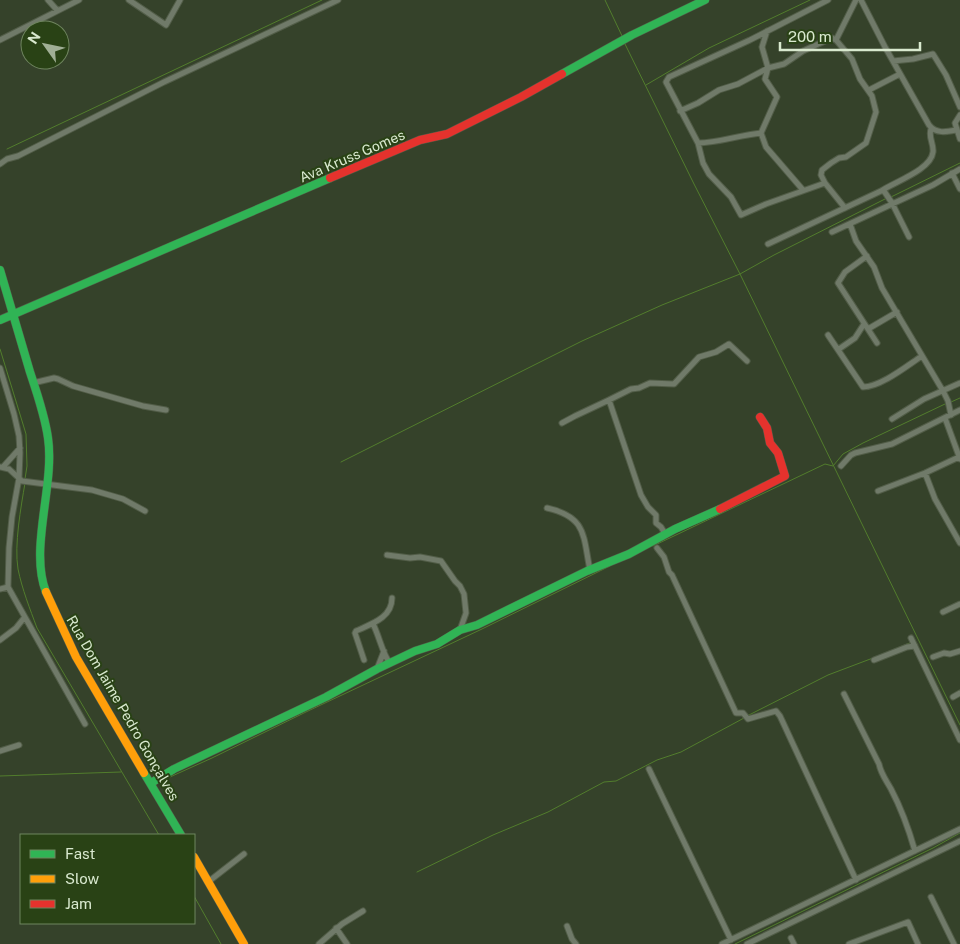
<svg xmlns="http://www.w3.org/2000/svg" width="960" height="944" viewBox="0 0 960 944" font-family="'Public Sans',sans-serif">
<style>
.lines{fill:none;stroke-linecap:round;stroke-linejoin:round}
.stream{stroke:#527d2d;stroke-width:1}
.street-casing{stroke:#525d48;stroke-width:7}
.fast-casing{stroke:#525d48;stroke-width:9}
.slow-casing{stroke:#525d48;stroke-width:9}
.jam-casing{stroke:#525d48;stroke-width:9}
.street{stroke:#707a69;stroke-width:5}
.fast{stroke:#30b455;stroke-width:8}
.slow{stroke:#ff9f0a;stroke-width:8}
.jam{stroke:#e5322d;stroke-width:8}
.labels{text-anchor:middle;stroke-width:4;stroke-linejoin:round;paint-order:stroke}
.street-label{font-size:14px;fill:#d9e9cf;stroke:#294215}
</style>
<rect width="100%" height="100%" fill="#35422a"/>
<g class="lines">
<path class="stream" d="M605 0 623 38
M625 44 694 184 740 274 960 725
M646 85 709 48 810 0
M7 149 322 0
M891 197 960 163
M0 349 26 434 27 466 25 479
M951 402 960 398
M341 462 582 341 662 305 740 274 774 255 885 199
M25 483C21 507 14 545 18 569 22 589 30 609 37 628L159 835
M653 546 825 464 833 466 843 454 863 443 945 404
M883 654 912 642
M747 716 828 675 873 658
M0 776 121 772
M170 777 212 758 308 711 482 629 610 566
M417 872 493 835 548 812 604 782 616 781 657 760 681 752 744 718
M194 896 221 944
M735 944 933 848 960 833"/>
<g class="street-casing">
<path id="street" d="M48 0 57 10
M129 0 166 25 180 0
M861 0 885 47 929 125C936 134 946 132 956 130
M0 40 79 0
M836 40 856 0
M893 61 913 59 933 54 946 75 960 107
M869 90 900 74
M680 111 698 103 719 90 738 84 768 68 784 64 803 51 827 40 832 38 836 40 852 59 860 79 872 96 876 112 866 143 846 157 839 158 831 163 822 170 821 175 825 183 845 208
M960 115 955 123 960 139
M761 133 777 97 765 79 768 68 762 47 767 31
M698 143 703 163 709 174 731 197 741 215 766 204 825 183
M0 164 7 159 18 156 164 82 338 0
M952 173 960 189
M803 190 766 147 761 133C739 135 719 143 698 143L666 82 669 77 750 40 828 0
M881 191C894 182 931 170 933 152 934 144 928 137 931 129
M850 224 856 241 874 267 882 288 943 391 948 401 951 415
M832 232 933 185 960 169
M768 244 881 191H884L892 203 909 237
M867 256 845 272 838 283 877 343
M868 329 897 312
M828 335 863 387C881 387 908 365 922 356
M839 349 855 338 864 324
M0 368 14 414 19 436 20 453 19 478 12 517 9 548 8 587 85 724
M33 383 54 378 58 379 73 386 143 406 166 410
M609 400 631 389 639 388 650 383 674 384 699 357 716 352 729 344 747 361
M945 418 960 459
M892 419 924 399 960 383
M562 423 575 416 609 400 641 495 648 507 656 515V523L661 527 664 532 662 537
M841 466 851 455 855 453 892 444 960 410
M0 467 9 469 22 481 92 490 123 499 145 511
M3 467 20 448
M925 473 935 499 960 543
M878 491 925 473 959 457
M547 508C587 517 583 536 590 570
M657 548 664 557 669 572 672 575 736 713H743L748 719 776 711 780 716 856 880
M387 555 410 558 420 557 441 561 455 581 460 586 464 594 466 613 460 630
M0 589 8 587
M943 612 960 604
M373 624C379 635 383 656 390 663
M911 638 960 740
M0 640 16 628 24 618
M933 657 944 653 950 654 960 651
M364 660 355 633 356 631C371 624 392 618 392 598
M874 660 907 647 915 646
M377 669 384 651
M844 694 879 764C881 774 886 780 891 789 901 808 909 830 915 851
M953 697 960 693
M0 751 19 745
M649 769 731 940
M208 882 244 854
M931 897 954 944
M567 926 572 939 576 944
M336 928 347 944
M791 938 794 944
M319 944 342 924 363 911
M722 944 960 829
M747 944 960 841
M849 944 908 922 918 944"/>
</g>
<g class="fast-casing">
<path id="fast" d="M562 74 632 35 705 0
M0 270C10 304 20 338 30 372 37 393 45 416 48 438 55 485 29 549 46 592
M0 320 330 178
M144 773 181 835
M151 783 174 769 326 697 377 669 415 651 437 644 460 630 477 625 587 571 629 554 675 529 720 509"/>
</g>
<g class="slow-casing">
<path id="slow" d="M46 592 76 657 144 773
M194 857 244 944"/>
</g>
<g class="jam-casing">
<path id="jam" d="M330 178 420 140 447 134 521 97 562 74
M720 509 785 476 778 453 770 443 767 428 760 417"/>
</g>
<use href="#street" class="street"/>
<use href="#fast" class="fast"/>
<use href="#slow" class="slow"/>
<use href="#jam" class="jam"/>
</g>
<g class="labels">
<g class="street-label">
<text transform="translate(352 156) rotate(-23)" y="5">Ava Kruss Gomes</text>
<text transform="translate(123 708) rotate(60)" y="5">Rua Dom Jaime Pedro Gonçalves</text>
</g>
</g>
<rect x="20" y="834" width="175" height="90" fill="#294215" stroke="#6f855f"/>
<rect x="30" y="850" width="25" height="8" fill="#30b455" stroke="#6f855f"/>
<text x="65" y="859" font-size="15" fill="#d9e9cf">Fast</text>
<rect x="30" y="875" width="25" height="8" fill="#ff9f0a" stroke="#6f855f"/>
<text x="65" y="884" font-size="15" fill="#d9e9cf">Slow</text>
<rect x="30" y="900" width="25" height="8" fill="#e5322d" stroke="#6f855f"/>
<text x="65" y="909" font-size="15" fill="#d9e9cf">Jam</text>
<g transform="translate(45 45) rotate(303)"><circle r="24" fill="#294215" stroke="#6f855f"/>
<path d="M0-4L9 19L0 12L-9 19Z" fill="#a0af95"/>
<text y="-8" font-size="14" font-weight="bold" text-anchor="middle" fill="#d9e9cf">N</text>
</g>
<path d="M780 42v8h140v-8" fill="none" stroke="#d9e9cf" stroke-width="2.5"/>
<text x="788" y="42" font-size="15" fill="#d9e9cf" stroke="#294215" stroke-width="4" paint-order="stroke">200 m</text>
</svg>
